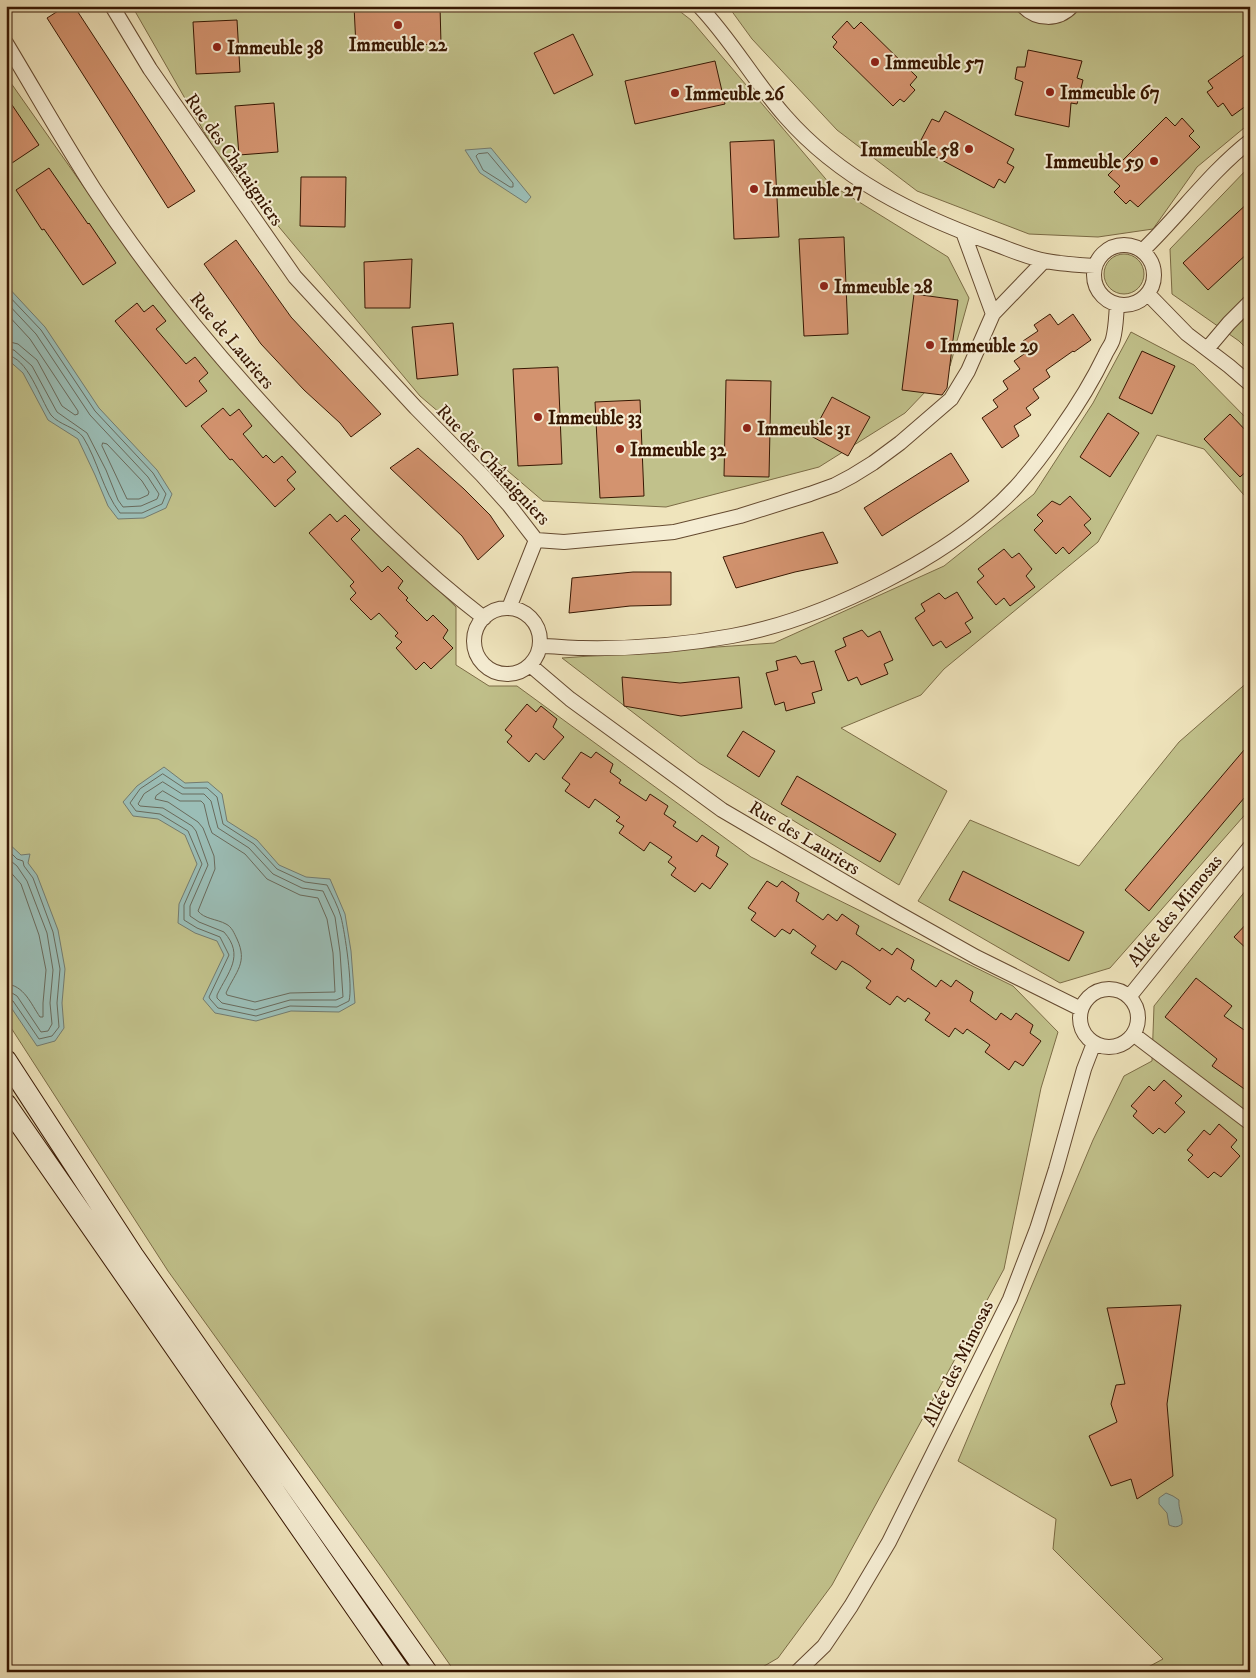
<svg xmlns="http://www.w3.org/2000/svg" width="1256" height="1678" viewBox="0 0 1256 1678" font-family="'IM FELL DW Pica',serif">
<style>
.green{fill:#c1c18b;stroke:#7c6c46}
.water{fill:#9bbeb7;stroke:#737b6f}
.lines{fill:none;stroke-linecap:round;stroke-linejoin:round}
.shore{stroke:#696a5c;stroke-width:1}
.building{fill:#d3936f;stroke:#371702}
.street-casing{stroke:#654a30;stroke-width:16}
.secondary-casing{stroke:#371702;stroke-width:22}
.street{stroke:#f5edd3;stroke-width:14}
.secondary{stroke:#f5edd3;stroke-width:20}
.poi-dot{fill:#8f2418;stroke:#f5edd3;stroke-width:2}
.labels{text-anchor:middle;stroke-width:4;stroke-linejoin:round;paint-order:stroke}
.poi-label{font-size:19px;font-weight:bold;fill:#371702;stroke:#f5edd3;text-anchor:start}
.street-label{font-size:19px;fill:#371702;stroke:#f5edd3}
</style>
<rect width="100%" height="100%" fill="#efe4bc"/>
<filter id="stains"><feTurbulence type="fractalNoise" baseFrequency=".004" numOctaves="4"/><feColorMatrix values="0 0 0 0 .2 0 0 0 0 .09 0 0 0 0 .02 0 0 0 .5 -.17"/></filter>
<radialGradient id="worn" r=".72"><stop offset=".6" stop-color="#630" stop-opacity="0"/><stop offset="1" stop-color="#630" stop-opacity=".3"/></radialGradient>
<path class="green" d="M132 6H673L691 20 830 184 948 257 969 298 950 366 905 413 819 467 666 507 543 501 420 396 214 149Z
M728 6H1250V123L1197 167 1153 229 1098 237 1029 234 917 191 837 130 752 39Z
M6 76 152 284 338 493 456 607V665L489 686H517L751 857 1013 986 1058 1032 1041 1088 1004 1269 832 1585 778 1658 754 1672H455L382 1568 168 1271 6 1020Z
M1250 166V352L1239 341 1172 294 1170 249Z
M1104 274a20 20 0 1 1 40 0a20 20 0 1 1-40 0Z
M1131 332 1194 365 1250 422V502L1204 449 1157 435 1098 542 944 669 921 695 841 728 947 791 899 885 699 763 562 658 774 643 944 566 1034 494 1093 403Z
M1250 680V809L1110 968 1060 983 918 901 970 820 1079 866 1179 742Z
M1250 885V1672H1139L1163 1659 1053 1549 1056 1519 958 1461 1093 1140 1124 1076 1152 1061 1154 1006Z"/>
<path class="water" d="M491 148 531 197 526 203 480 173 465 150Z
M6 285 45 327 99 408 157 470 172 494 166 508 144 518 118 519 108 506 95 475 78 439 48 420 23 373 6 358Z
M164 767 185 783 208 782 222 794 227 821 257 840 279 865 306 877 330 879 345 914 351 951 355 1003 339 1012 291 1011 256 1021 215 1013 203 999 224 955 217 941 195 933 178 923 179 904 197 864 185 835 158 819 133 816 123 802 137 786Z
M6 841 21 855 30 854 28 863 37 875 58 930 65 969 62 1003 64 1028 55 1041 37 1046 6 1000Z
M1166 1493 1173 1496 1179 1500C1178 1509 1183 1515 1182 1524 1177 1528 1174 1527 1169 1525L1167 1513 1159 1504V1498Z"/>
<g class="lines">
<path class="shore" d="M488 153 513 183V187H510L483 170 476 156 478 154Z
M6 293 41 330 95 411 153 473 166 494 162 504 142 513H120C103 491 98 461 83 437 76 427 59 425 51 415 40 399 28 357 6 355
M6 302 36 334 90 415 148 477 159 494 157 499 141 506 123 507 118 500 106 470 87 433 57 412 32 366 14 350 6 349
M6 313 30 339 78 411V414L75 415 62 406 37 360 18 344 6 341
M103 443 107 444 142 481 149 492 148 495 139 499H127L102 446Z
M163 774 184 788H207L217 797 223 824 254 844 277 869 305 882 327 885C332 895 338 906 341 917 345 933 353 986 349 1001L337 1007 290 1006 256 1016 218 1008 210 999 209 997 229 955 220 937 197 928 184 920V905L202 864 188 831 160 814 136 811 130 803 140 789Z
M163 782 182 794H204L211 801 218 828 249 848 273 874 302 888 323 891 335 917 340 952 343 997 336 1000H290L255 1010 222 1003 217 998V995C228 972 245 956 224 932L199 922 190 916V906L208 865 196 831 192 826 163 808 140 806 138 804 144 794Z
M163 791 180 801H201L204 804 209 825 212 833 245 854 267 879 300 895 318 898 327 919 333 953 335 992 290 993 255 1002 227 995 226 993C236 971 248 963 237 939 234 933 232 927 226 924 217 919 204 919 198 911L215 869 214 856 203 828 198 822 168 802 155 799 156 796Z
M6 848 17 859 23 861 24 866 33 878 53 932 60 969 57 1003 59 1027 52 1036 39 1039 13 1001 6 998
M6 857 17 866 27 881 47 933 53 970 50 1003 52 1024 48 1031 41 1032 17 996 12 993 6 992
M6 867 21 884 39 935 46 970 43 1003V1017H40C31 1004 24 985 6 984"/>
</g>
<path class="building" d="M66 6H74L195 191 168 208 47 18Z
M354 6H440L441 44 356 47Z
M237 20 240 72 196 74 193 22Z
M847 21 854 29 861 22 917 77 910 85 915 90 904 102 900 99 893 106 833 47 837 42 832 37Z
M573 34 593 75 554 94 534 53Z
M1028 50 1082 61 1077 78 1083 80 1077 104 1071 103 1069 127 1015 115 1023 82 1015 79 1017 67H1025Z
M1250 51V103L1232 116 1223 103 1218 107 1207 92 1213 88 1208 81Z
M715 61 725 104 635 124 625 81Z
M6 96 39 145 6 167Z
M274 103 278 152 239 155 235 106Z
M945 111 1014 149 1007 163 1014 167 1005 183 999 179 994 188 923 150 927 143 921 140 932 119 939 122Z
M1166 117 1175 126 1182 118 1194 131 1189 136 1200 147 1138 207 1130 200 1126 204 1114 192 1120 186 1108 175Z
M774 140 779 237 734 239 730 142Z
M49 168 88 224 89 223 116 263 83 285 44 229 42 230 16 190Z
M301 177H346L345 227 300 226Z
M1250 201V251L1208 290 1183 263Z
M844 237 848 334 804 336 799 239Z
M236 240 291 317 381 414 351 437 340 423 304 390 261 344 204 264Z
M412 259 410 308H365L364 262Z
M914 294 958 300 947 388 942 395 902 390Z
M137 303 144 312 153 305 166 321 156 329 186 364 195 357 208 373 199 381 207 391 186 407 115 321Z
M1050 314 1058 325 1073 314 1091 340 1074 352 1073 351 1046 370 1050 377 1033 389 1039 398 1026 408 1031 415 1014 426 1019 436 1002 448 982 418 998 407 993 400 1008 389 1003 381 1020 369 1014 361 1030 350 1023 341 1038 331 1034 325Z
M453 323 458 375 417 379 412 327Z
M1142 351 1175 366 1152 414 1119 398Z
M558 367 562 464 518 466 513 369Z
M726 380 771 381 769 477 724 476Z
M832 397 870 417 848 456 811 436Z
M640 400 644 496 600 498 595 402Z
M223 408 230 416 239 409 252 426 243 434 263 458 266 455 274 463 282 456 296 472 287 480 295 489 275 507 232 459 230 460 201 426Z
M1108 413 1139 433 1110 477 1080 457Z
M1230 414 1250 435V468L1240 477 1204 439Z
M418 448 464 489 490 515 504 536 478 560 462 536 390 468Z
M951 453 969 481 882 536 864 508Z
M1070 496 1091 519 1084 525 1091 533 1069 554 1063 547 1056 554 1034 530 1043 521 1037 515 1052 501 1060 505Z
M330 514 337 522 345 515 360 530 351 539 382 572 388 566 403 581 398 588 408 598 406 600 427 621 433 615 448 630 443 638 453 648 431 669 424 662 416 670 396 648 402 642 395 636 398 633 379 613 371 620 350 599 356 593 350 586 354 582 309 533Z
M823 532 838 563 795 572 736 588 723 557Z
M1004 549 1012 558 1019 553 1032 569 1026 576 1035 587 1010 606 1004 598 996 605 977 582 984 576 978 569Z
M633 572H671V605L630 606 569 613 572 578Z
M957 592 973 618 965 623 971 632 946 648 941 641 933 646 915 618 925 611 921 604 939 593 945 599Z
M862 630 868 637 880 631 893 660 884 664 888 674 861 685 857 677 848 681 835 651 846 646 843 638Z
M796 656 801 664 814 661 822 690 812 693 815 703 786 711 784 702 775 705 766 673 778 670 776 661Z
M622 677 680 683 739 677 742 708 681 716 624 706Z
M527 704 536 712 541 706 557 719 553 727 564 737 544 760 536 753 529 762 507 742 512 736 505 730Z
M743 731 775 751 759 777 727 756Z
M1250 743V791L1149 911 1125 890Z
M581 752 591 758 596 752 613 764 610 772 621 780 619 783 646 801 650 794 668 806 664 814 676 822 673 826 697 842 702 835 719 847 716 856 728 864 710 889 702 883 695 892 671 875 676 868 668 862 672 857 650 842 644 851 619 833 624 826 616 821 620 817 595 799 589 808 565 791 570 784 562 778Z
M797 776 896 834 880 862 781 804Z
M963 871 1084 932 1069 961 949 900Z
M767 881 777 887 782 881 799 893 796 901 823 920 828 914 837 921 842 914 859 926 856 934 880 951 882 948 892 955 897 948 914 960 911 969 936 987 941 980 951 987 956 980 973 992 970 1001 996 1020 1001 1013 1011 1020 1016 1013 1033 1025 1030 1033 1041 1041 1023 1066 1015 1061 1009 1070 985 1052 990 1045 967 1029 963 1034 955 1028 949 1037 925 1020 930 1013 908 998 905 1002 897 996 890 1005 866 988 871 981 851 966 842 961 836 970 811 953 816 946 793 929 790 934 782 929 775 937 751 920 756 913 748 908Z
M1250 920V952L1234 937Z
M1196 978 1232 1006 1224 1016 1250 1034V1093L1212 1066 1217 1059 1165 1017Z
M1164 1080 1182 1096 1175 1103 1185 1112 1165 1133 1159 1128 1153 1134 1133 1116 1137 1111 1131 1106 1149 1086 1154 1091Z
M1219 1124 1237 1140 1231 1147 1240 1156 1221 1177 1214 1172 1208 1178 1188 1160 1193 1155 1187 1150 1204 1130 1210 1135Z
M1181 1305 1167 1404 1173 1476 1137 1499 1131 1479 1111 1486 1089 1436 1117 1422 1111 1404 1116 1385 1125 1384 1107 1308Z"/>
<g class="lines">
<g class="street-casing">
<path id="street" d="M112 6 150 69 295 277 416 408 482 475 509 505 536 540 564 542 674 532 740 516 810 494 835 485 852 476 873 463 900 443 951 399 968 371 993 314 1044 261
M699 6C731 39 754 81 785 116 840 179 915 215 992 243 1009 249 1028 258 1046 261 1062 264 1078 265 1095 266
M1023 6C1037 20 1058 21 1072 6
M6 43C35 91 63 141 94 189 155 283 228 369 305 450 361 510 419 568 484 618
M963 232 993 314
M1094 275a30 30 0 1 1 60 0a30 30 0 1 1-60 0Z
M1142 251C1179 216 1209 173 1250 141
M1148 294 1187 334 1229 366 1250 384
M1207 349 1229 323 1250 302
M474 641a33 33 0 1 1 66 0a33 33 0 1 1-66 0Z
M509 608 536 540
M540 646C554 646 568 648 582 648 632 649 683 645 732 636 824 619 953 556 1016 487 1032 469 1047 449 1060 430 1077 406 1092 382 1105 355 1107 350 1112 344 1113 339 1116 328 1116 316 1117 305
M530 665 570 699 722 810 896 912 976 957 1081 1009
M1080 1018a29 29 0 1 1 58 0a29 29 0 1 1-58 0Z
M1129 997 1250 847
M1133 1034 1250 1123
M797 1672 824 1646 851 1606 889 1542 1010 1299 1037 1229 1056 1169 1084 1069 1094 1043"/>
</g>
<g class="secondary-casing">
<path id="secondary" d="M6 1060 133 1255 217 1375 427 1672
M6 1104 400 1672"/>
</g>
<use href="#street" class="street"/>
<use href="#secondary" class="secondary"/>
</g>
<g class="poi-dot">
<circle cx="398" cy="25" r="5"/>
<circle cx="217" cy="47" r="5"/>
<circle cx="875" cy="62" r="5"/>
<circle cx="1050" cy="92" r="5"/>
<circle cx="675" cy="93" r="5"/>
<circle cx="969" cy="149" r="5"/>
<circle cx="1154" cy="161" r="5"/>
<circle cx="754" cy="189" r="5"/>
<circle cx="824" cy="286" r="5"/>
<circle cx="930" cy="345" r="5"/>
<circle cx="538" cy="417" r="5"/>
<circle cx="747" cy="428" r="5"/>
<circle cx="620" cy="449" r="5"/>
</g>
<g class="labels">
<g class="poi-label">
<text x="398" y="51" text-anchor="middle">Immeuble 22</text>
<text x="227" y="54">Immeuble 38</text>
<text x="885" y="69">Immeuble 57</text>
<text x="1060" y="99">Immeuble 67</text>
<text x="685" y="100">Immeuble 26</text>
<text x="959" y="156" text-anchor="end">Immeuble 58</text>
<text x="1144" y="168" text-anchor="end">Immeuble 59</text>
<text x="764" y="196">Immeuble 27</text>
<text x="834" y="293">Immeuble 28</text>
<text x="940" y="352">Immeuble 29</text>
<text x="548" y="424">Immeuble 33</text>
<text x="757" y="435">Immeuble 31</text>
<text x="630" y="456">Immeuble 32</text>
</g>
<g class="street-label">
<text transform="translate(235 159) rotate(55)" y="7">Rue des Châtaigniers</text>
<text transform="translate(233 340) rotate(50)" y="7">Rue de Lauriers</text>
<text transform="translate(494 464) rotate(47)" y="7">Rue des Châtaigniers</text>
<text transform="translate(805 837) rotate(31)" y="7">Rue des Lauriers</text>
<text transform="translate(1174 910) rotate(-51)" y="7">Allée des Mimosas</text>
<text transform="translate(957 1363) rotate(-64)" y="7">Allée des Mimosas</text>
</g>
</g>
<rect width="1256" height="1678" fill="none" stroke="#efe4bc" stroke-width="25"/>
<rect x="8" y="8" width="1241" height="1663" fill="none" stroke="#371702" stroke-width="2.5"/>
<rect x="12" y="12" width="1231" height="1653" fill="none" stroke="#371702"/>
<rect width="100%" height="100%" filter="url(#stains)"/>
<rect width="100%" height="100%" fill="url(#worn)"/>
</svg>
